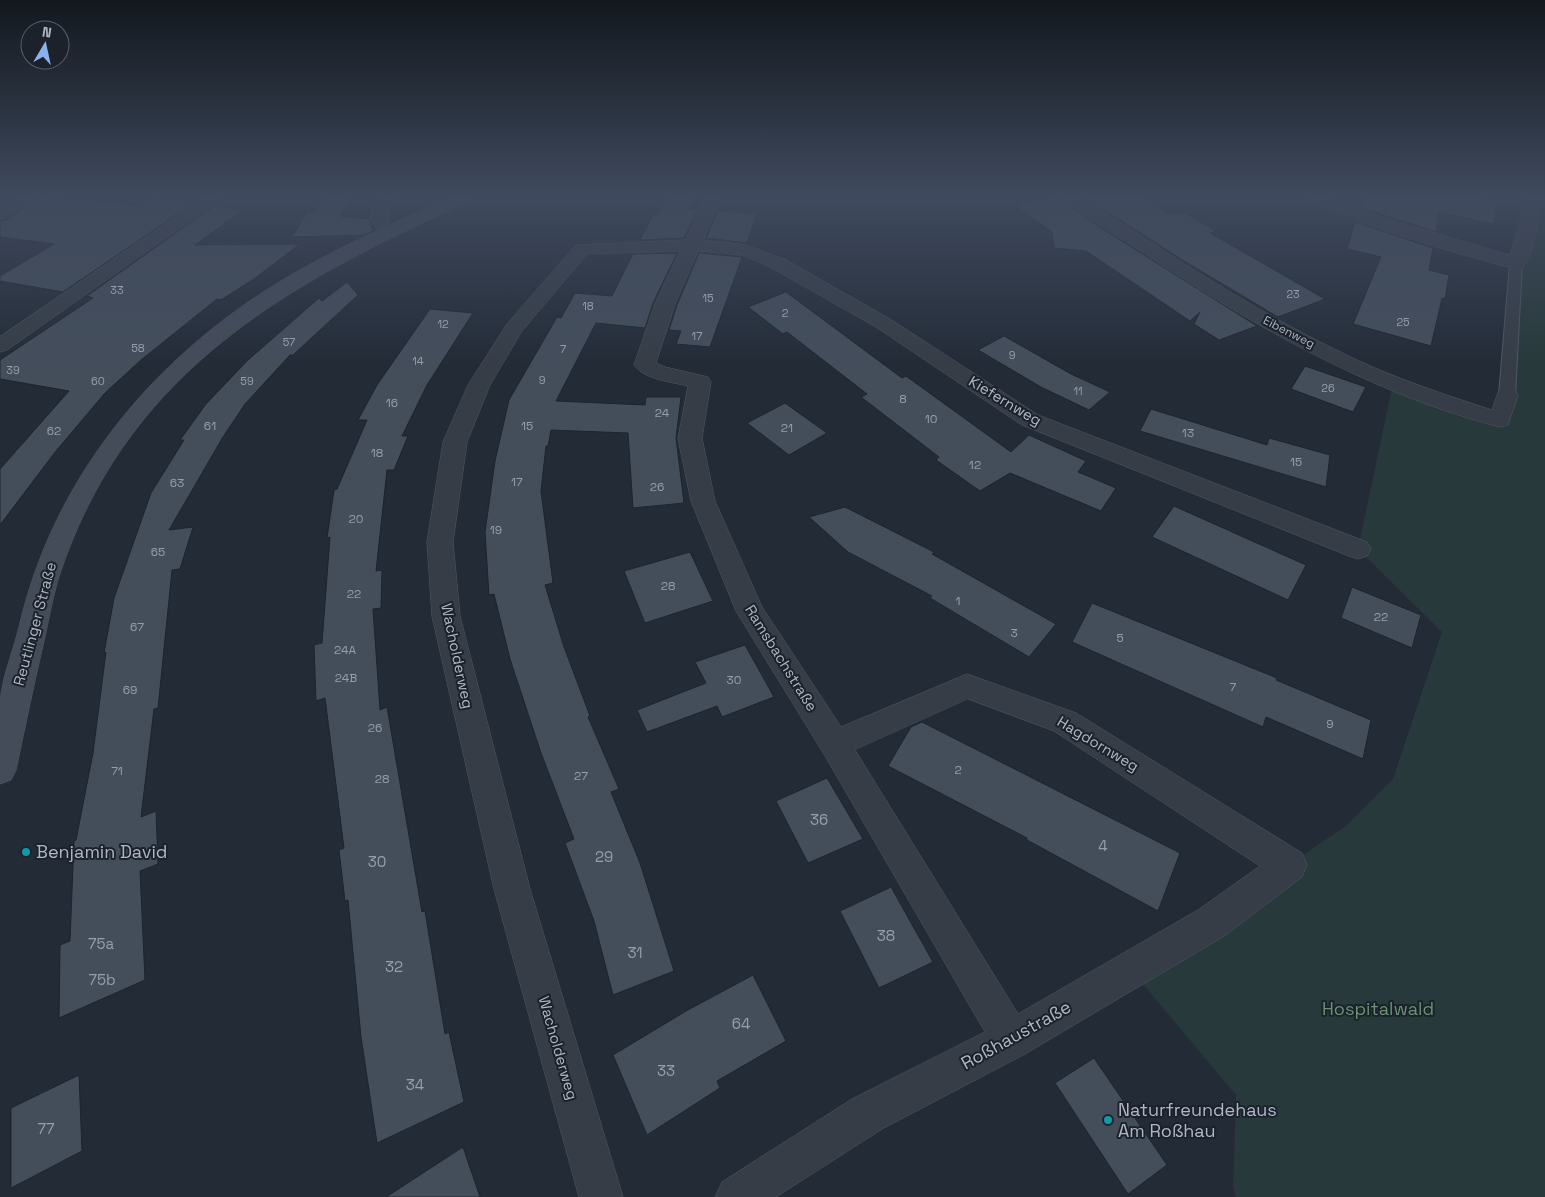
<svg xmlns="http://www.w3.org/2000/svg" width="1545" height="1197" viewBox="0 0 1545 1197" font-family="'Space Grotesk',sans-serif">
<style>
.green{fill:#27393a}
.building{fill:#444e5b;stroke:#1d242e}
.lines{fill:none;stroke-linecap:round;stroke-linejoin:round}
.lane-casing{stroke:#515862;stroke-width:2}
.street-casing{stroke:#515862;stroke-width:1}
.secondary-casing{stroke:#515862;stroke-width:1}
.lane{fill:#363d47;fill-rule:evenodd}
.street{fill:#363d47;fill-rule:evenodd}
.secondary{fill:#444c5a;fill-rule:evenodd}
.culture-dot{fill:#0f9aa8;stroke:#1b222c;stroke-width:2}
.labels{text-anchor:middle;stroke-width:4;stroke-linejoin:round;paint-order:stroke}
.far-number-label{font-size:11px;fill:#969eaa}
.far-street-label{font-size:12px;fill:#b1b8c4;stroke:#1b222c}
.number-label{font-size:12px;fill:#969eaa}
.street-label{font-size:15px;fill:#b1b8c4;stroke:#1b222c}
.near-number-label{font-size:15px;fill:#969eaa}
.near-poi-label{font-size:18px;fill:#b1b8c4;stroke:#1b222c;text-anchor:start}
.near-park-label{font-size:18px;fill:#6a9273;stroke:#1b222c}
.near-street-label{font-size:18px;fill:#b1b8c4;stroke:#1b222c}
</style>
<rect width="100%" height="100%" fill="#232b37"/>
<path class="green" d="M1530 198H1545V1197H1236L1233 1188 1236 1095 1131 970 1346 826 1393 779 1442 632 1358 549 1393 383 1500 420 1516 263 1531 211Z"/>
<path class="building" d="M36 198H52L141 206 154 198 193 203 63 292 0 281V276L54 244 0 237V221L7 220Z
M323 198H351L340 216 369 219 373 231 364 235 292 237 307 212 314 213Z
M666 198H694L688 209H698L684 238 640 240 653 214H658Z
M1047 198H1062L1068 205 1093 223 1257 326 1219 340 1194 324 1200 312 1190 321 1086 251 1054 248 1052 232 1015 205Z
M1086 198H1143L1168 214 1183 212 1216 231 1210 233 1325 299 1278 317 1184 261Z
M1362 198H1485L1498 200 1494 224 1439 212 1436 232 1360 207Z
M214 206 243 210 195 245 300 244 254 279 221 300 217 299 141 360 105 393 56 451 0 525V469L69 391 0 379V360L93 298 87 296Z
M718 211 757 213 747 243 706 238Z
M1355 222 1433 248 1429 270 1449 275 1445 299 1442 298 1431 346 1353 324 1381 257 1347 249Z
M677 253 653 303 645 328 596 323 556 401 645 405 646 397H681L676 438 684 503 633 508 628 433 551 430 548 446H546L541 491 553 583 545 585 564 647 590 716 588 717 619 789 611 792 640 863 674 971 613 995 594 921 565 843 574 839 541 753 510 659 494 594 489 595 485 532 495 461 509 400 557 317 561 318 575 293 612 296 633 254Z
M699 253 742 257 710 347 676 344 681 331 669 330 677 305Z
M347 282 358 295 293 355H290L245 404 223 437 169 530 193 527 180 569 172 570 158 708 154 709 141 817 156 811 158 864 140 871 145 980 59 1018 60 945 70 941 74 841 76 840 93 753 106 652 104 653 114 598 151 493 184 440H180L206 404 248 360 319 298 322 301Z
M786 292 902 378 906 376 1011 452 1029 435 1086 461 1078 472 1116 488 1101 511 1010 473 980 491 936 460 939 457 861 397 867 394 787 332 783 334 748 307Z
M430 309 473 313 427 385 402 436H408L394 470H387L376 571 382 570 381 608 373 609 380 710 387 707 422 912 425 911 445 1034 449 1032 464 1102 377 1143 361 1037 348 900 345 901 339 850 344 848 325 698 316 701 314 645 322 643 330 537 327 538 334 490 337 489 367 420H358L377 385Z
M1004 336 1071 374 1110 392 1089 410 1041 387 978 350Z
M1305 366 1366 387 1353 412 1291 389Z
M785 403 827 433 789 455 747 423Z
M1151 409 1267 445 1269 438 1330 455 1326 487 1140 431Z
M1174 506 1306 565 1288 600 1152 537Z
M845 507 934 552 932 554 1056 624 1029 657 930 598 932 596 848 552 809 517Z
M690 552 713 601 645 623 624 571Z
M1352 587 1421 615 1412 648 1341 618Z
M1092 603 1277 678 1276 680 1371 720 1363 759 1266 717 1263 727 1072 642Z
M745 645 774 697 722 717 717 706 647 732 637 710 706 683 695 662Z
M922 722 1180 853 1158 911 1027 840V838L888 766 911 727Z
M827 778 863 839 808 863 776 801Z
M891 887 933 962 879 988 840 911Z
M753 975 786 1041 717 1081 720 1088 647 1135 613 1055 686 1011Z
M1094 1058 1167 1165 1128 1194 1055 1083Z
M79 1075 82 1151 11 1188V1108Z
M463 1147 480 1197H386Z"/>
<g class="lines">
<g class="lane-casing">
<path id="lane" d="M1516 259 1522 263 1515 395 1507 400 1499 395 1510 263Z"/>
</g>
<g class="street-casing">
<path id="street" d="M15 198H34L6 218 0 219V207Z
M204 198H222L7 350 0 352V337Z
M382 198H399L390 208 388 218 390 223 399 226 402 230 399 234 393 235 377 230 370 218 373 207Z
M705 198H721L703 240 746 245 786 260 890 319 1038 415 1367 542 1371 549 1367 556 1358 559 1349 556 1022 425 876 327 772 268 743 255 698 251 675 304 656 363 665 367 708 377 711 382 702 438 715 501 762 607 841 727 967 674 1076 713 1302 853 1307 865 1302 877 1224 936 1025 1054 882 1129 776 1197H715L722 1182 852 1099 985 1032 824 754 736 611 691 501 678 438 688 386C672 382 645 380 634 365L655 304 680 251 587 254 522 331 490 385 467 442 453 542 460 616 530 889 623 1197H579L494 889 432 616 427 542 443 442 468 385 507 324 576 245 685 240ZM968 699 1054 731 1260 866 1198 910 1018 1014 855 750Z
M1064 198H1083C1171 256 1260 315 1357 360 1400 380 1446 395 1492 410L1499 390 1507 388 1515 390 1518 395 1508 425 1500 427C1365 392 1244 320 1129 243 1113 233 1073 211 1064 198Z
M1308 198H1329L1396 222 1510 255 1520 223 1522 198H1538C1541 219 1535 249 1523 267L1516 269C1446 251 1376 230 1310 202Z"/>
</g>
<g class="secondary-casing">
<path id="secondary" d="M449 198H470L468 202C291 282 134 367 64 562 54 588 50 615 44 641 34 684 25 727 16 770L11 780 0 784C0 758 0 731 0 705 1 679 13 652 19 627 52 483 147 365 271 287 327 252 389 225 449 198Z"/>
</g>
<use href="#lane" class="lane"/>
<use href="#street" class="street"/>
<use href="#secondary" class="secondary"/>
</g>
<linearGradient id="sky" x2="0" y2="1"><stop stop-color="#13181e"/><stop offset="0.54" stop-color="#3f4a5e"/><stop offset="1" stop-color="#3f4a5e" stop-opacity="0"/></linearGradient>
<rect width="1545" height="365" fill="url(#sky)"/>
<g class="culture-dot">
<circle cx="26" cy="852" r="5"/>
<circle cx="1108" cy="1120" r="5"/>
</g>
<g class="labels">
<g class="far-number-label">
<text x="117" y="294">33</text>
<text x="1293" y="298">23</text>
<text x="708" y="302">15</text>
<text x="588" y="310">18</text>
<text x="785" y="317">2</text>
<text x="1403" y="326">25</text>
<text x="443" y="328">12</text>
<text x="697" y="340">17</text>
<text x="289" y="346">57</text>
<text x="138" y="352">58</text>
<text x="563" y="353">7</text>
<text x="1012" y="359">9</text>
<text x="418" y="365">14</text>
<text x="13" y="374">39</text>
<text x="542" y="384">9</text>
<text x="98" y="385">60</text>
<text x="247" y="385">59</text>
<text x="1328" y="392">26</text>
<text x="1078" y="395">11</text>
</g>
<g class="far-street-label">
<text transform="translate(1289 332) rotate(27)" y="4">Eibenweg</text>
</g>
<g class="number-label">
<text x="903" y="403">8</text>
<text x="392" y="407">16</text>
<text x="662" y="417">24</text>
<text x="931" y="423">10</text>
<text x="210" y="430">61</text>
<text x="527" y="430">15</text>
<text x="787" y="432">21</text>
<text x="54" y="435">62</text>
<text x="1188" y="437">13</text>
<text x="377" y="457">18</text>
<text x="1296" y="466">15</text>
<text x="975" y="469">12</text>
<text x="517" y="486">17</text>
<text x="177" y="487">63</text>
<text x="657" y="491">26</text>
<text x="356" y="523">20</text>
<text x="496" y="534">19</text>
<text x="158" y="556">65</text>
<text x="668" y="590">28</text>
<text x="354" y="598">22</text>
<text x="958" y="605">1</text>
<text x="1381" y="621">22</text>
<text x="137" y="631">67</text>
<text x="1014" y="637">3</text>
<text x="1120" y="642">5</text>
<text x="345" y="654">24A</text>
<text x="346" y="682">24B</text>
<text x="734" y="684">30</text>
<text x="1233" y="691">7</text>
<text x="130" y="694">69</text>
<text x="1330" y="728">9</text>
<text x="375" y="732">26</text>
<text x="958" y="774">2</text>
<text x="117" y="775">71</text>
<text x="581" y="780">27</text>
<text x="382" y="783">28</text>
</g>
<g class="street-label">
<text transform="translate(1005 401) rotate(31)" y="5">Kiefernweg</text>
<text transform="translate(35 624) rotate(-75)" y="5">Reutlinger Straße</text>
<text transform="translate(457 656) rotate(78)" y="5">Wacholderweg</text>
<text transform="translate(781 658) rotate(58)" y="5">Ramsbachstraße</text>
<text transform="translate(1098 744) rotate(31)" y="5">Hagdornweg</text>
<text transform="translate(558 1048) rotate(74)" y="5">Wacholderweg</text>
</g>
<g class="near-number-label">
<text x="819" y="825">36</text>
<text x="1103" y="851">4</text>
<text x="604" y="862">29</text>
<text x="377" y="867">30</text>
<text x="886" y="941">38</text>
<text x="101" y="949">75a</text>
<text x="635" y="958">31</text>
<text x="394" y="972">32</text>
<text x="102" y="985">75b</text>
<text x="741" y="1029">64</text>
<text x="666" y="1076">33</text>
<text x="415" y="1090">34</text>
<text x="46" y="1134">77</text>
</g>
<g class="near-poi-label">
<text x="36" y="858">Benjamin David</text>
<text x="1118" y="1116">Naturfreundehaus<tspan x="1118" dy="21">Am Roßhau</tspan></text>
</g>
<g class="near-park-label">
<text x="1378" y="1015">Hospitalwald</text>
</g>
<g class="near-street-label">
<text transform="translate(1016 1035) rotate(-29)" y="6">Roßhaustraße</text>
</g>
</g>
<g transform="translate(45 45) rotate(9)"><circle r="24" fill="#1b222c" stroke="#575e69"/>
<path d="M0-4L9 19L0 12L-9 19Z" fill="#8bb0ef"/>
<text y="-8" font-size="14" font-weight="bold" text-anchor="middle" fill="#b1b8c4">N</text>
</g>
</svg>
